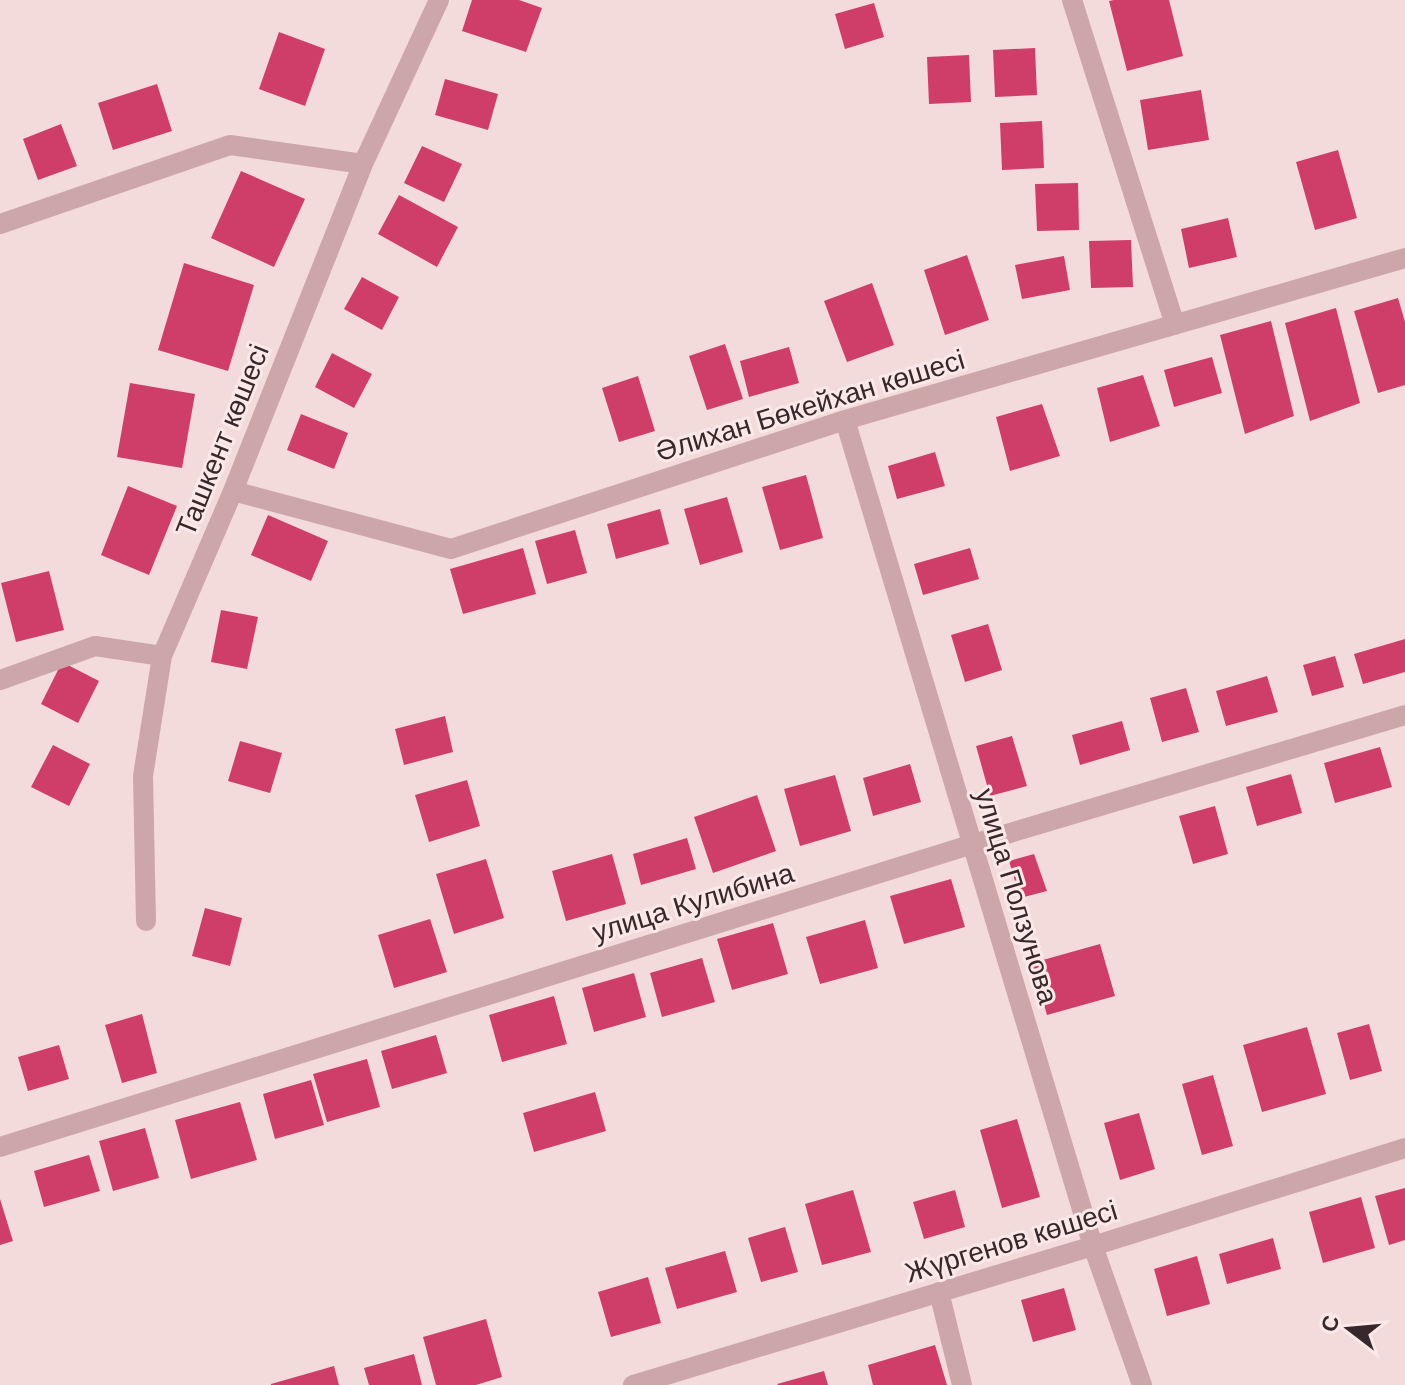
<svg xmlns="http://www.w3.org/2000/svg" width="1405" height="1385" viewBox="0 0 1405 1385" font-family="'DM Sans',sans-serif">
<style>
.building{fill:#cf3e69}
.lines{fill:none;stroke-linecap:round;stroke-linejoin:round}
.minor{stroke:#cda6a9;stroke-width:20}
.labels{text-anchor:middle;stroke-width:6;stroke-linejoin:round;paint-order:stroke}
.street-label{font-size:28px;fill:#39282b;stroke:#fbe8e8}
</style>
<rect width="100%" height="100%" fill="#f4dbdb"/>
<path class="building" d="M472 0H519L542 8 526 52 462 31Z
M1114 0H1169L1183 56 1127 71 1109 1Z
M874 3 884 37 845 49 835 14Z
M279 32 325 49 305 106 259 89Z
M1035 48 1037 95 995 97 993 50Z
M969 55 971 102 929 104 927 57Z
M445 79 498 94 488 130 435 115Z
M157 84 172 131 113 150 98 103Z
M1201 90 1209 140 1148 150 1140 100Z
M1042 121 1044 168 1002 170 1000 123Z
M61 124 77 166 38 180 23 139Z
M422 146 462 164 444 202 404 183Z
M1338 150 1357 218 1315 230 1296 162Z
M241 171 305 199 274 267 211 238Z
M1078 183 1079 230 1037 231 1035 184Z
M399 195 458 227 437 267 378 234Z
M1228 218 1237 257 1189 268 1181 229Z
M1131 240 1133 287 1091 288 1089 241Z
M967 255 989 320 945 335 924 270Z
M1064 256 1070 290 1022 299 1015 265Z
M184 263 254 285 228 371 158 350Z
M362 277 399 297 382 330 344 309Z
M872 283 894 345 847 362 824 301Z
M1398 298 1405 322V385L1378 393 1354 311Z
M1336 308 1360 403 1310 421 1285 323Z
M1271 321 1294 416 1245 434 1220 335Z
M725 344 743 399 707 410 689 356Z
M789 347 799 383 749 397 740 361Z
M332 353 372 374 354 408 315 387Z
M1212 357 1222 393 1174 407 1164 370Z
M1143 375 1160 426 1110 442 1097 388Z
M638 376 655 431 619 442 602 388Z
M130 383 195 394 182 468 117 457Z
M1042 404 1060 456 1010 471 996 417Z
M301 414 348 433 334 469 287 450Z
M935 452 945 486 897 499 888 466Z
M806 475 823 538 780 550 762 487Z
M128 486 177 506 149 575 101 555Z
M727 497 743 552 700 565 684 509Z
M660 509 669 544 616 559 607 524Z
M268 515 328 541 311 581 251 555Z
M575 530 587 573 547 584 535 541Z
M523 548 536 594 463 614 450 569Z
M970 548 979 579 923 595 914 564Z
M49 571 64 630 16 642 1 583Z
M221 610 258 617 247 669 211 662Z
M988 624 1002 670 965 682 951 635Z
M1405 639V672L1363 684 1354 654Z
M1335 656 1344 687 1312 696 1303 665Z
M62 662 99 681 78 723 41 704Z
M1267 676 1278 712 1226 726 1216 691Z
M1186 688 1199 732 1162 742 1150 698Z
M445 716 453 752 404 765 395 729Z
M1122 721 1130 750 1080 765 1072 735Z
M1012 736 1027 786 990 796 976 746Z
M240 741 282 753 270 793 228 781Z
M53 745 90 764 69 806 31 787Z
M1380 747 1392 787 1335 803 1324 763Z
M910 764 921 802 873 816 863 778Z
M1291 774 1302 813 1257 826 1246 787Z
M835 775 851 831 800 846 784 789Z
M467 780 480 826 429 842 415 795Z
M757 795 776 851 713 873 694 817Z
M1215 806 1228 854 1193 864 1179 816Z
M687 838 696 869 641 885 633 854Z
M612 854 626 904 566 921 552 871Z
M1034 854 1047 891 1020 898 1009 861Z
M486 859 504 918 454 934 436 874Z
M951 879 965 927 904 944 890 896Z
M205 908 242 918 230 966 192 956Z
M430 919 447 972 394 988 378 935Z
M865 920 878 968 820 984 806 937Z
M773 923 788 974 732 990 717 939Z
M1100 944 1115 996 1047 1015 1032 963Z
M702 958 715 1002 662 1017 650 973Z
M634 973 646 1017 594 1032 582 988Z
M554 996 567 1044 502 1062 489 1015Z
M142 1014 157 1073 122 1083 105 1025Z
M1369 1024 1382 1071 1350 1080 1337 1033Z
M1307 1027 1326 1094 1262 1112 1243 1045Z
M436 1035 447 1073 392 1089 381 1051Z
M59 1045 69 1079 28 1091 18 1057Z
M367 1059 380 1107 327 1122 313 1074Z
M1213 1075 1233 1146 1202 1155 1182 1084Z
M311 1080 324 1125 275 1139 263 1094Z
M595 1092 606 1131 534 1152 523 1113Z
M240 1102 257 1160 191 1179 175 1120Z
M1139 1113 1155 1169 1120 1180 1104 1123Z
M1017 1119 1040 1197 1002 1208 980 1130Z
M145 1128 159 1178 113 1191 99 1141Z
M89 1155 100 1191 44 1207 34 1171Z
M1405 1188V1240L1389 1245 1375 1196Z
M853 1190 871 1252 822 1265 805 1204Z
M955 1190 965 1227 924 1239 913 1202Z
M1361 1197 1375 1248 1323 1263 1309 1212Z
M0 1199 13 1241 0 1245Z
M785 1227 798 1272 761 1282 748 1238Z
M1273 1238 1281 1269 1227 1284 1219 1254Z
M725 1251 737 1292 677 1309 665 1268Z
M1197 1256 1210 1304 1167 1316 1154 1269Z
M648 1277 661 1323 611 1337 598 1292Z
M1064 1288 1076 1330 1033 1342 1021 1300Z
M486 1319 502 1377 476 1385H436L423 1337Z
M935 1345 947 1385H873L868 1365Z
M414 1354 422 1385H369L364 1368Z
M334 1366 339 1385H271V1384Z
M824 1371 828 1385H778L777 1384Z"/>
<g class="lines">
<path class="minor" d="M1072 0 1175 325
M0 224 230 145 363 164
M845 420 1093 1246 1142 1385
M233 491 451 549 845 420 1405 258
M0 680 95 646 162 656
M146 921 143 776 162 656 233 491 363 164 439 0
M0 1147 973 844 1405 715
M939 1292 962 1385
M633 1385 1093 1246 1405 1148"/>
</g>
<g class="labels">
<g class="street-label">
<text transform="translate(810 405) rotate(-17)" y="10">Әлихан Бөкейхан көшесі</text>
<text transform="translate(222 440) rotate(-68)" y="10">Ташкент көшесі</text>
<text transform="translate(1017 896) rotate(73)" y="10">улица Ползунова</text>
<text transform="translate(693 902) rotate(-17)" y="10">улица Кулибина</text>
<text transform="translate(1011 1241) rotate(-17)" y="10">Жүргенов көшесі</text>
</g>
</g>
<g transform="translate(1349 1329) rotate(286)" stroke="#fbe8e8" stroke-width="6" paint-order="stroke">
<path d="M0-6L14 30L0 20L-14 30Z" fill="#39282b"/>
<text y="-12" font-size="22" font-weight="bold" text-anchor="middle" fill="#39282b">С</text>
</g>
</svg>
